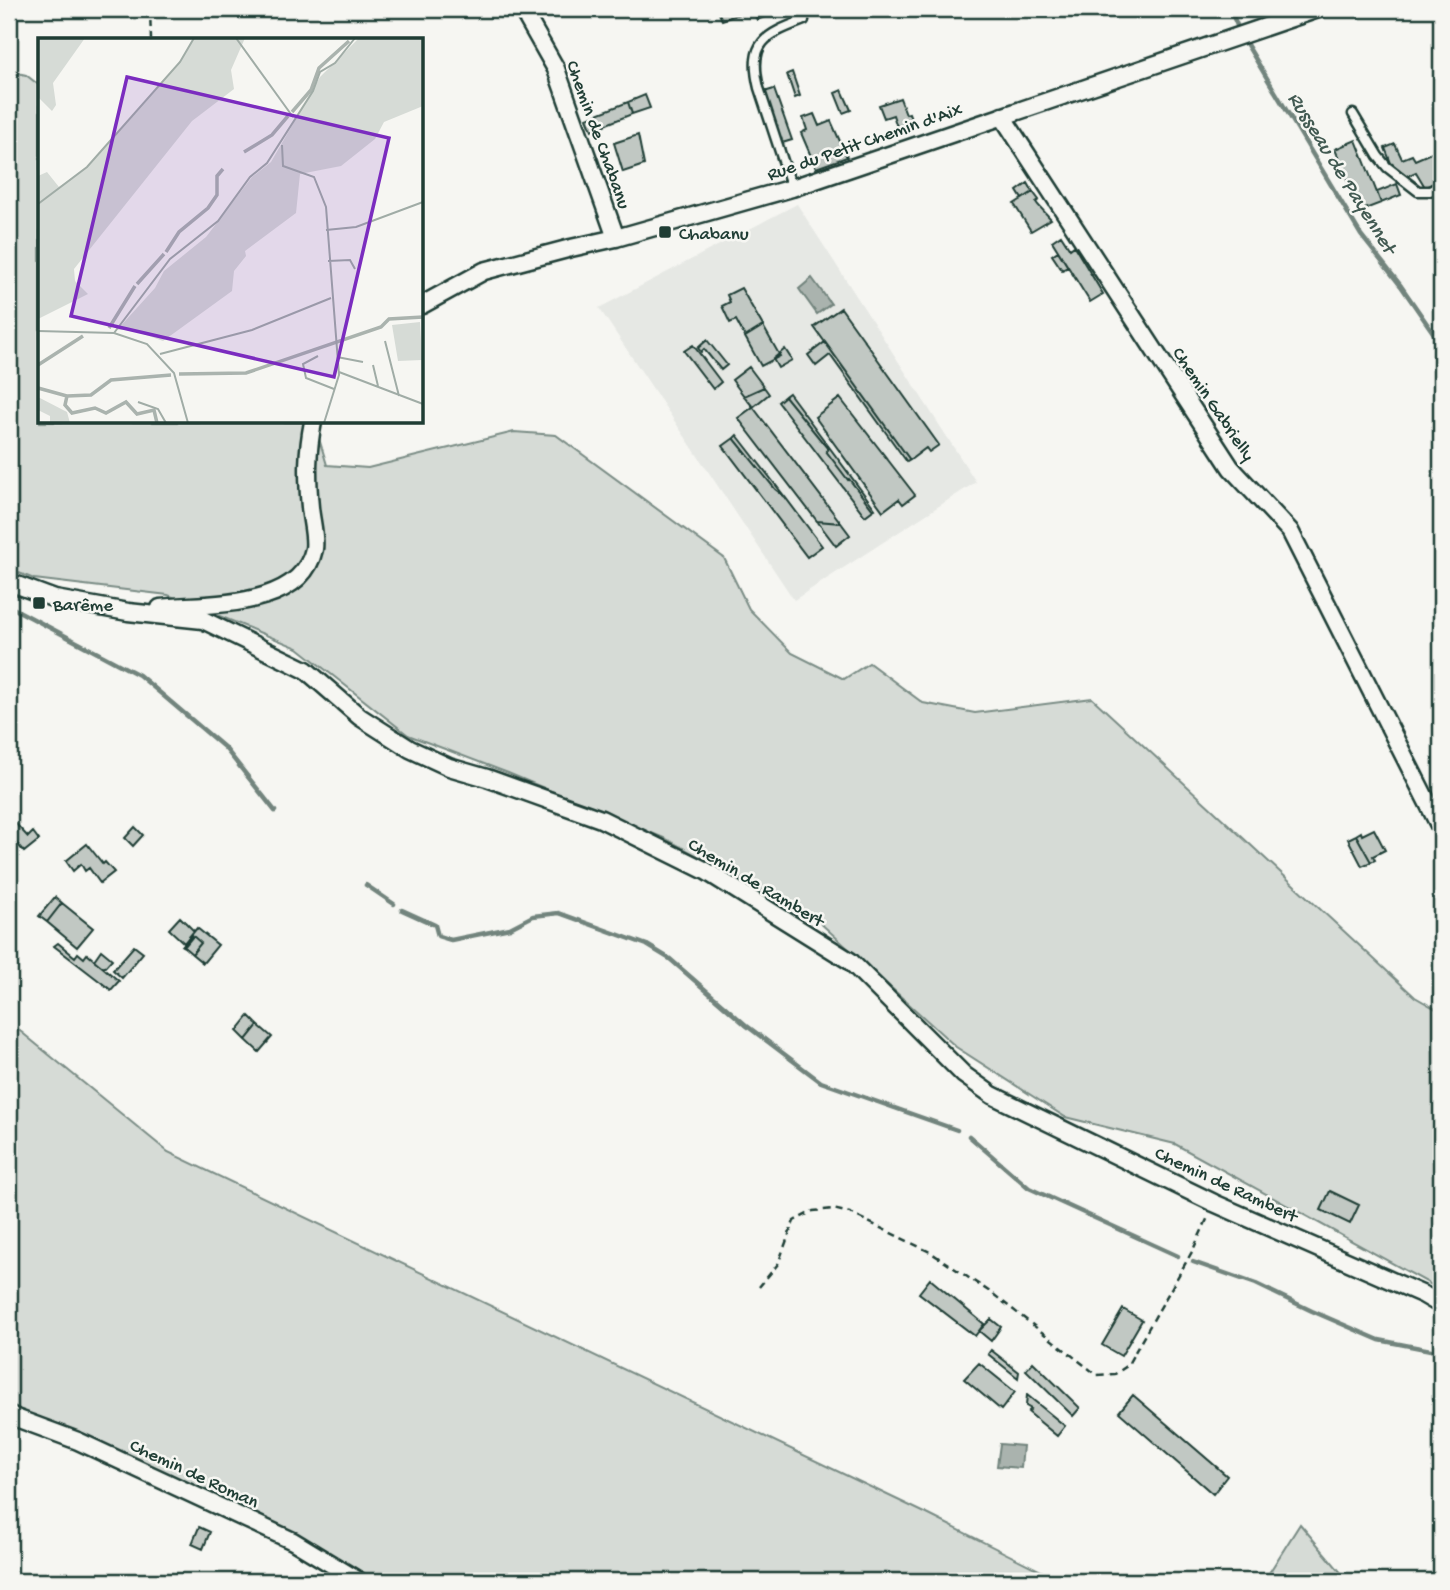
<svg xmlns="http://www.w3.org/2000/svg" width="1450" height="1590" viewBox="0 0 1450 1590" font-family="'Gochi Hand',sans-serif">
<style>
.built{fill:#e6e8e4}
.green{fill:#d6dbd6;stroke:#7a8c85;stroke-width:2}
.water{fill:#aab3ae;stroke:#72847d;stroke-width:2}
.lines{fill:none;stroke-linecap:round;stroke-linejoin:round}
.stream{stroke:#72847d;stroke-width:4.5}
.building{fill:#c1c8c3;stroke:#1f3d34;stroke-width:2}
.lane-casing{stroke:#1f3d34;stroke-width:13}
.street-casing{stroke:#1f3d34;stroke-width:21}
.path{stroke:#1f3d34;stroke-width:2.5;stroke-dasharray:7 5;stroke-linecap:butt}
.lane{stroke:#f6f6f2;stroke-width:8}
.street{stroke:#f6f6f2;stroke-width:16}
.poi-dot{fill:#1f3d34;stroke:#f6f6f2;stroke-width:2.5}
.labels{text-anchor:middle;stroke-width:5;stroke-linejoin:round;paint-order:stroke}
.street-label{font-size:19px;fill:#1f3d34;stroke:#f6f6f2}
.poi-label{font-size:19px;fill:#1f3d34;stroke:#f6f6f2;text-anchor:start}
.water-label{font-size:21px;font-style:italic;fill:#425a52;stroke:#f6f6f2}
.inset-river{fill:none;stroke:#aab3ae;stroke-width:3.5}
.inset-road{fill:none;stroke:#a0aca6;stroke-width:2}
.view{fill:#7b2cbf;fill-opacity:0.15;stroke:#7b2cbf;stroke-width:3.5}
.inset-edge{fill:none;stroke:#1f3d34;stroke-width:3.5}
</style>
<rect width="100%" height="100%" fill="#f6f6f2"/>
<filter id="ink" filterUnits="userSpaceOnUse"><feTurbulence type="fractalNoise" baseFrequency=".0143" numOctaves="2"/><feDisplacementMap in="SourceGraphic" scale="14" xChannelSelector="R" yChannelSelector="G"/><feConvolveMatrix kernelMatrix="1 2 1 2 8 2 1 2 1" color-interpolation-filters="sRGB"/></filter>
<g filter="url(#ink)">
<path class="built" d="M797 204 976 482 794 600 599 308Z"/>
<path class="green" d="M9 71 26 75 40 86V422H314L327 465 368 468 514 432 556 435 724 558 749 609 792 653 844 679 869 663 923 703 975 713 1092 698 1415 997 1441 1012V1290L1175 1144 1065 1117 956 1047 817 920 666 839 508 773 408 735 298 648 168 595 34 579 9 569Z
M9 1022 168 1152 925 1513 1061 1581H359L292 1541 9 1414Z
M1300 1524 1348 1581H1264Z"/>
<path class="water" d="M812 278 831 304 817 314 799 289Z
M1000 1444 1023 1446 1021 1468 997 1466Z"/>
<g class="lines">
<path class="stream" d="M1230 9 1239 30
M1243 38 1361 235 1401 286 1441 344
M9 606 139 675 225 748 275 811
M366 885 394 904
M402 910 435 925 438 936 451 940 510 928 533 916 559 913 647 945 670 959 747 1026 821 1082 957 1130
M969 1136 1029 1188 1178 1256
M1193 1262 1256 1284 1312 1311 1379 1340 1441 1352"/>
</g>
<path class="building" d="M717 9H738L740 14 722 20Z
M752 9H773L775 13 757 20Z
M792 72 800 96 795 98 787 74Z
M774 89 792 140 779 144 761 93Z
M842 90 851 110 843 113 835 93Z
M645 95 650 108 632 114 628 102Z
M900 98 906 114 909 113 912 121 897 127 893 115 884 118 879 105Z
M628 102 632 114 592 130 587 118Z
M814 114 819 126 831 121 847 157 816 168 801 133 807 130 803 118Z
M638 135 644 165 623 172 614 143Z
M1356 140 1381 203 1360 211 1335 149Z
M1395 144 1402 159 1412 155 1415 160 1440 149 1441 162 1434 165 1437 172 1441 170V180L1425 187 1416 172 1407 176 1391 163 1385 148Z
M1028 183 1033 192 1022 199 1017 191Z
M1397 184 1401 195 1381 203 1377 192Z
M1033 192 1039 200 1036 202 1038 205 1051 219 1031 231 1014 204Z
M1061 235 1070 249 1074 246 1103 294 1090 302 1052 241Z
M1058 251 1068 267 1062 270 1052 255Z
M741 288 763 326 745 337 736 320 730 323 722 306 730 302 727 295Z
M841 308 939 445 929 452 926 448 910 460 814 327Z
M763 326 780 356 761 366 745 337Z
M707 340 727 365 721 370 704 349 701 352 698 348Z
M825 342 910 460 907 462 830 355 816 366 808 355Z
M693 345 721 382 713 389 684 351Z
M785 349 792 360 778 368 773 359Z
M749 367 764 387 744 396 732 380Z
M764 387 769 394 753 407 744 396Z
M789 393 875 509 873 510 849 479 848 480 826 451 828 449 785 396Z
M785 396 828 449 826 451 848 480 849 479 873 510 865 516 778 402Z
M840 398 915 495 903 504 899 499 883 511 815 417Z
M753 407 841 523 817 521 738 418Z
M737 435 785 497 775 489 734 438Z
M734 438 775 489 785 497 822 546 807 557 723 446Z
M817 521 841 523 850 535 836 546Z
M15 823 28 837 33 832 39 840 24 852 9 834V828Z
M135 827 143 835 133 846 125 838Z
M1374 829 1385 850 1373 856 1375 860 1371 862 1356 835 1361 832 1362 835Z
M1356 835 1371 862 1362 866 1348 839Z
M87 844 103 864 105 862 114 872 100 883 89 868 85 871 81 864 73 871 66 861Z
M55 897 62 903 47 922 39 916Z
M62 903 93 928 77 947 47 922Z
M180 917 194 931 184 943 169 929Z
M197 928 218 945 203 963 192 954 201 943 193 936 184 947 182 946Z
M193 936 201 943 192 954 184 947Z
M58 943 75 957 78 953 84 958 87 954 119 981 111 990 54 946Z
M134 946 143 953 122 978 113 970Z
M101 950 112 959 104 968 94 960Z
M249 1016 258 1025 246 1040 237 1031Z
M258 1025 272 1037 259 1052 246 1040Z
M1330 1191 1359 1205 1350 1224 1321 1210Z
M930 1279 984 1324 975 1336 919 1293Z
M1123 1309 1142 1320 1121 1356 1102 1345Z
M991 1319 1001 1327 991 1341 979 1331Z
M991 1350 1019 1372 1018 1378 988 1354Z
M1033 1362 1080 1408 1073 1416 1026 1370Z
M979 1363 1015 1392 1001 1410 964 1379Z
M1027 1395 1065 1426 1057 1436 1028 1412 1031 1409 1026 1406Z
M1133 1395 1227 1476 1213 1494 1119 1412Z
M199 1527 210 1532 203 1549 192 1544Z"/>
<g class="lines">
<g class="lane-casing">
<path id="lane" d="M1353 114 1378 156 1387 167 1418 191H1430L1441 185
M792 188 759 88C748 42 765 35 804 20"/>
</g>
<g class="street-casing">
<path id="street" d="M522 9 556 69 616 238
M1002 116 1231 468 1290 531 1441 829
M422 305 484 271 571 248 616 238 792 188 1318 9
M9 582 55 599 128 612 203 620 306 670 360 717 410 749 449 767 487 778 601 819 706 871 850 961 964 1075 992 1095 1214 1203 1424 1295 1441 1305
M160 608C206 603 301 610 314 549 316 537 311 520 310 507 307 476 307 452 313 422
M9 1414 16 1418 78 1441 293 1541 359 1581"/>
</g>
<path class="path" d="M150 9 151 40
M759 1287 778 1264 794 1221 813 1211 833 1209 850 1213 930 1252 993 1294 1097 1375 1115 1374 1127 1366 1193 1250 1209 1215"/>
<use href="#lane" class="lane"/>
<use href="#street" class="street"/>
</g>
</g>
<g class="poi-dot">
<rect x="658" y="225" width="14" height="14" rx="3.5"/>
<rect x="32" y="596" width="14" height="14" rx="3.5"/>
</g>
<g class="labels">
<g class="street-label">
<text transform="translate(600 134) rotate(70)" y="7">Chemin de Chabanu</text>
<text transform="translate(864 140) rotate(-19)" y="7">Rue du Petit Chemin d'Aix</text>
<text transform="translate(1215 403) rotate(56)" y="7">Chemin Gabrielly</text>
<text transform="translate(757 881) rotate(31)" y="7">Chemin de Rambert</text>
<text transform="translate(1227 1183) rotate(25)" y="7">Chemin de Rambert</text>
<text transform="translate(195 1472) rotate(25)" y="7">Chemin de Roman</text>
</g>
<g class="poi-label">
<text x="679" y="239">Chabanu</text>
<text x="53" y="610">Barême</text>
</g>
<g class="water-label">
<text transform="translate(1343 172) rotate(58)" y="7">Russeau de Payennet</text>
</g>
</g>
<g transform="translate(38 38)">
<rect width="385" height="385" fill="#f6f6f2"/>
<path d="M0 0H47L15 45 18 67 14 73 0 59ZM156 0H207L193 32 196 51 154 83 36 231 37 243 50 256 0 281V138L9 134 21 149 49 129 142 24ZM321 0H385V68L346 84 337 101 303 128 262 136 258 175 207 213 208 218 196 233 194 253 125 303 94 292H79L117 250 126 233 168 199 214 139 233 124 282 39ZM382 284 384 322 360 323 354 287ZM0 359 29 374 32 385H12V378L0 372Z" fill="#d6dbd6"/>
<path class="inset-river" d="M254 74 273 52 281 30 311 3M206 114 234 97 250 78M128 214 141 194 170 170 179 157V138L185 131M99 246 126 216M71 290 97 248M0 327 45 298M141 336 208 335 343 289 351 281 385 279M0 350 29 358 27 367 34 375 57 370 68 375 88 364 99 376 116 372 119 385M29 358 53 357 73 342 133 337"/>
<path class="inset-road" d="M198 0 255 79M244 107 245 128 276 139 288 169 301 337 286 385M0 166 49 129 142 24 156 0M288 192 318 189 385 164M290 223 312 222 317 231M0 293 76 295 109 306 136 335 150 385M76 295 132 221 180 183 212 139 229 125 275 53 282 34 297 25 317 0M347 303 361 358M122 316 214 292 293 260M280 318 265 326 268 340 296 351M299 319 325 324M335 327 340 348M301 334 385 366M100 364 120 371 128 385"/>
<path class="view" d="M89 39 351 100 296 339 33 278Z"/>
<rect width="385" height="385" class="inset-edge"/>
</g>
<rect width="1450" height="1590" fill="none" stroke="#f6f6f2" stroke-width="35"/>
<rect x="18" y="18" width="1415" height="1555" fill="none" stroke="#1f3d34" stroke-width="2.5" filter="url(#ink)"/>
</svg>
